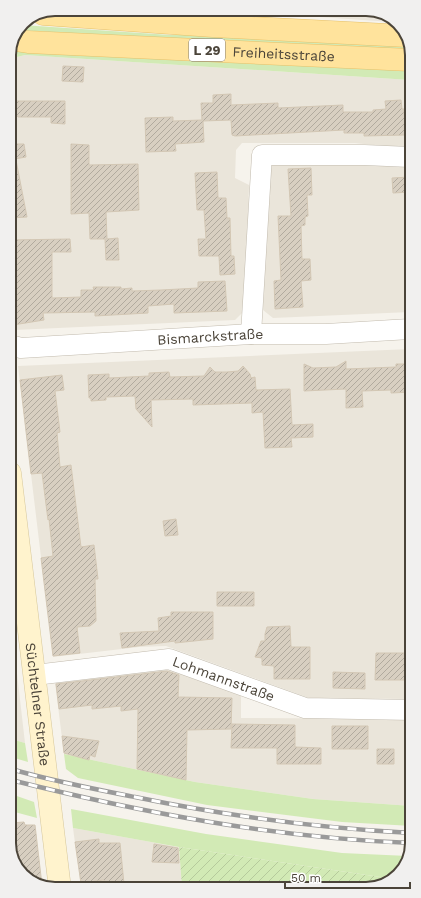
<svg xmlns="http://www.w3.org/2000/svg" width="421" height="898" viewBox="0 0 421 898" font-family="'Work Sans',sans-serif">
<style>
.residential{fill:#eae5da}
.grass{fill:#d2eab5}
.garden{fill:url(#garden-furrows)}
.building{fill:url(#building-hatch);stroke:#d3c7b4}
.lines{fill:none;stroke-linecap:round;stroke-linejoin:round}
.street-casing{stroke:#c2bbae;stroke-width:21}
.secondary-casing{stroke:#d6c79b;stroke-width:23}
.primary-casing{stroke:#e6c16a;stroke-width:23}
.street{stroke:#fff;stroke-width:20}
.secondary{stroke:#fff3cd;stroke-width:22}
.primary{stroke:#ffe39c;stroke-width:22}
.rail-casing{stroke:#9a9a9a;stroke-width:4.5}
.rail{stroke:#fff;stroke-width:3;stroke-dasharray:9;stroke-linecap:butt}
.labels{text-anchor:middle;stroke-width:4;stroke-linejoin:round;paint-order:stroke}
.shield{fill:#fff;stroke:#817c74;stroke-width:1}
.shield-label{font-size:13px;font-weight:bold;fill:#4b4439}
.street-label{font-size:14px;fill:#4b4439;stroke:#fff}
.rim{fill:none;stroke:#4b4439;stroke-width:2}
</style>
<defs>
<pattern id="garden-furrows" width="10" height="10" patternUnits="userSpaceOnUse"><rect width="10" height="10" fill="#d2eab5"/><path d="M-1 1l2-2M0 10L10 0M9 11l2-2" fill="none" stroke="#b6ca9c"/></pattern>
<pattern id="building-hatch" width="6" height="6" patternUnits="userSpaceOnUse"><rect width="6" height="6" fill="#d8cfc1"/><path d="M-1 1l2-2M0 6l6-6M5 7l2-2" fill="none" stroke="#b1aa9e"/></pattern>
</defs>
<rect width="100%" height="100%" fill="#f6f3ec"/>
<path class="residential" d="M201 9H369L392 18V22Z
M25 55 410 80V149L355 143H242L236 150 235 178 249 185 245 310 235 320 14 330 10 303 9 59Z
M283 159 410 166V312L273 318 263 310 267 175 271 164Z
M410 349 411 699 309 698 166 646 139 647 53 657 18 366Z
M11 630H12L25 743 11 739Z
M169 668 241 695V718L412 719V806L313 799 195 782 64 754 55 682 108 677V675Z
M73 828 179 847 182 888 81 889Z"/>
<path class="grass" d="M22 25 170 35H249L410 46V55L19 30Z
M41 48 410 71V80L25 55 9 59V52L21 49Z
M11 739 25 743 28 762 11 757Z
M64 754 195 782 313 799 412 806V826L342 822 207 805 78 778 66 769Z
M11 794 34 802 37 818 11 811Z
M71 809 206 834 342 853 408 856C404 867 401 878 387 878L179 847 73 828Z"/>
<path class="garden" d="M179 847 387 878H393L381 886 182 888Z"/>
<path class="building" d="M63 66 84 67 83 82 62 81Z
M231 94V105L278 103V108L343 105V112H373V110L386 109 385 101 401 100 402 109H404V114H410V129H405V135L364 136V133H344V130L235 136 232 135 231 120 203 121 204 142 175 144 176 151 146 152 145 118 173 117V121L202 120 201 103H213V95Z
M9 101H65V124L51 123V117H18L9 106Z
M9 144H24L26 157 9 160Z
M71 144 89 145V165L138 164 139 210 106 212 107 239 118 238 119 260H106L105 239H90L89 213 71 214Z
M16 160 27 217 10 218 9 161Z
M311 168 312 195H307L308 216 305 217V225L301 226 302 259H310L311 280 301 281 303 307 275 309 274 281 281 280 278 216H291L288 169Z
M217 172 218 198H226L227 218H230L231 256H234L235 274 220 275 219 256H199L198 239H206L204 210H197L195 173Z
M410 177V192L393 193 392 178Z
M70 239 71 252H52V298L81 297V290H94L93 287H121V289L132 288V291L161 290 198 288V282L225 281 227 311 174 313V304L148 306V313L95 316V312L43 313 44 320 13 325 10 300V240Z
M346 361V369L396 367V364H410L411 392 391 393V390L362 391 363 407 346 408V389L304 391V364L313 368 336 367Z
M243 366 250 374 251 378 255 377 256 390 290 389 292 425 313 424V437L291 438 292 447 265 448 263 412 252 413V403L193 405V399L151 400 152 427 136 409 135 396 106 397V400L91 401V398H89L88 375 109 374V378L149 376V373L169 372 170 377 204 376 210 367 215 372H227L238 371Z
M62 375 64 390 55 391 60 432 57 433 60 467 71 465 81 547 94 545 98 579H95L96 621 90 626 77 627 80 653 53 656 41 558 53 556 49 519 48 520 42 473 31 474 20 380Z
M176 519 178 535 165 536 163 521Z
M217 592H254V606H217Z
M171 612H213V639L175 643V641L122 648 120 633 159 631 158 618 171 616Z
M290 626 291 647H310V679H274V666L262 665V658L255 657 261 641H265V634L267 627Z
M376 653H411V680H375Z
M167 671 179 675 178 697 232 698 231 729 187 730 186 780 137 769 138 709 121 711V706L92 709V705L59 709 56 684Z
M333 672 365 673V689L333 688Z
M232 724 295 725V747L321 748V764H277V748H231Z
M332 726H368V749H332Z
M62 736 99 741 95 757 90 755 89 760 64 753Z
M377 749H394V764H377Z
M24 822 25 825H35L42 885 27 879 12 859 11 823Z
M99 839V843H120L124 884 105 888 104 880 81 883 75 842Z
M154 844 178 848 179 863 152 862Z"/>
<g class="lines">
<g class="street-casing">
<g id="street">
<path d="M251 334 262 155H364L410 157"/>
<path id="s1" d="M10 345 21 348 251 334H326L410 329"/>
<path id="s2" d="M35 675 169 659 305 708 412 710"/>
</g>
</g>
<g class="secondary-casing">
<g id="secondary">
<path id="s3" d="M10 473 60 889"/>
</g>
</g>
<g class="primary-casing">
<g id="primary">
<path d="M43 14 213 26 407 36"/>
<path id="s4" d="M15 40 28 42 410 60"/>
</g>
</g>
<use href="#street" class="street"/>
<use href="#secondary" class="secondary"/>
<use href="#primary" class="primary"/>
<g class="rail-casing">
<path id="rail" d="M11 769C52 781 94 789 135 797 227 816 319 828 412 833
M11 780C143 813 276 838 412 843"/>
</g>
<use href="#rail" class="rail"/>
</g>
<g class="labels">
<rect class="shield" x="189" y="39" width="36" height="22" rx="3"/>
<g class="shield-label">
<text x="207" y="55">L 29</text>
</g>
<g class="street-label">
<text dy="5" stroke="none"><textPath href="#s4" startOffset="269">Freiheitsstraße</textPath></text>
<text dy="5" stroke="none"><textPath href="#s1" startOffset="201">Bismarckstraße</textPath></text>
<text dy="5" stroke="none"><textPath href="#s2" startOffset="193">Lohmannstraße</textPath></text>
<text dy="5" stroke="none"><textPath href="#s3" startOffset="233">Süchtelner Straße</textPath></text>
</g>
</g>
<path d="M0 0H421V898H0ZM55 16H366A39 39 0 0 1 405 55V843A39 39 0 0 1 366 882H55A39 39 0 0 1 16 843V55A39 39 0 0 1 55 16Z" fill="#f1f0ef" fill-rule="evenodd"/>
<path class="rim" d="M55 16H366A39 39 0 0 1 405 55V843A39 39 0 0 1 366 882H55A39 39 0 0 1 16 843V55A39 39 0 0 1 55 16Z"/>
<path d="M285 882v6h125v-6" fill="none" stroke="#4b4439" stroke-width="2"/>
<text x="291" y="882" font-size="12" fill="#4b4439" stroke="#ffffff" stroke-width="3" paint-order="stroke">50 m</text>
</svg>
